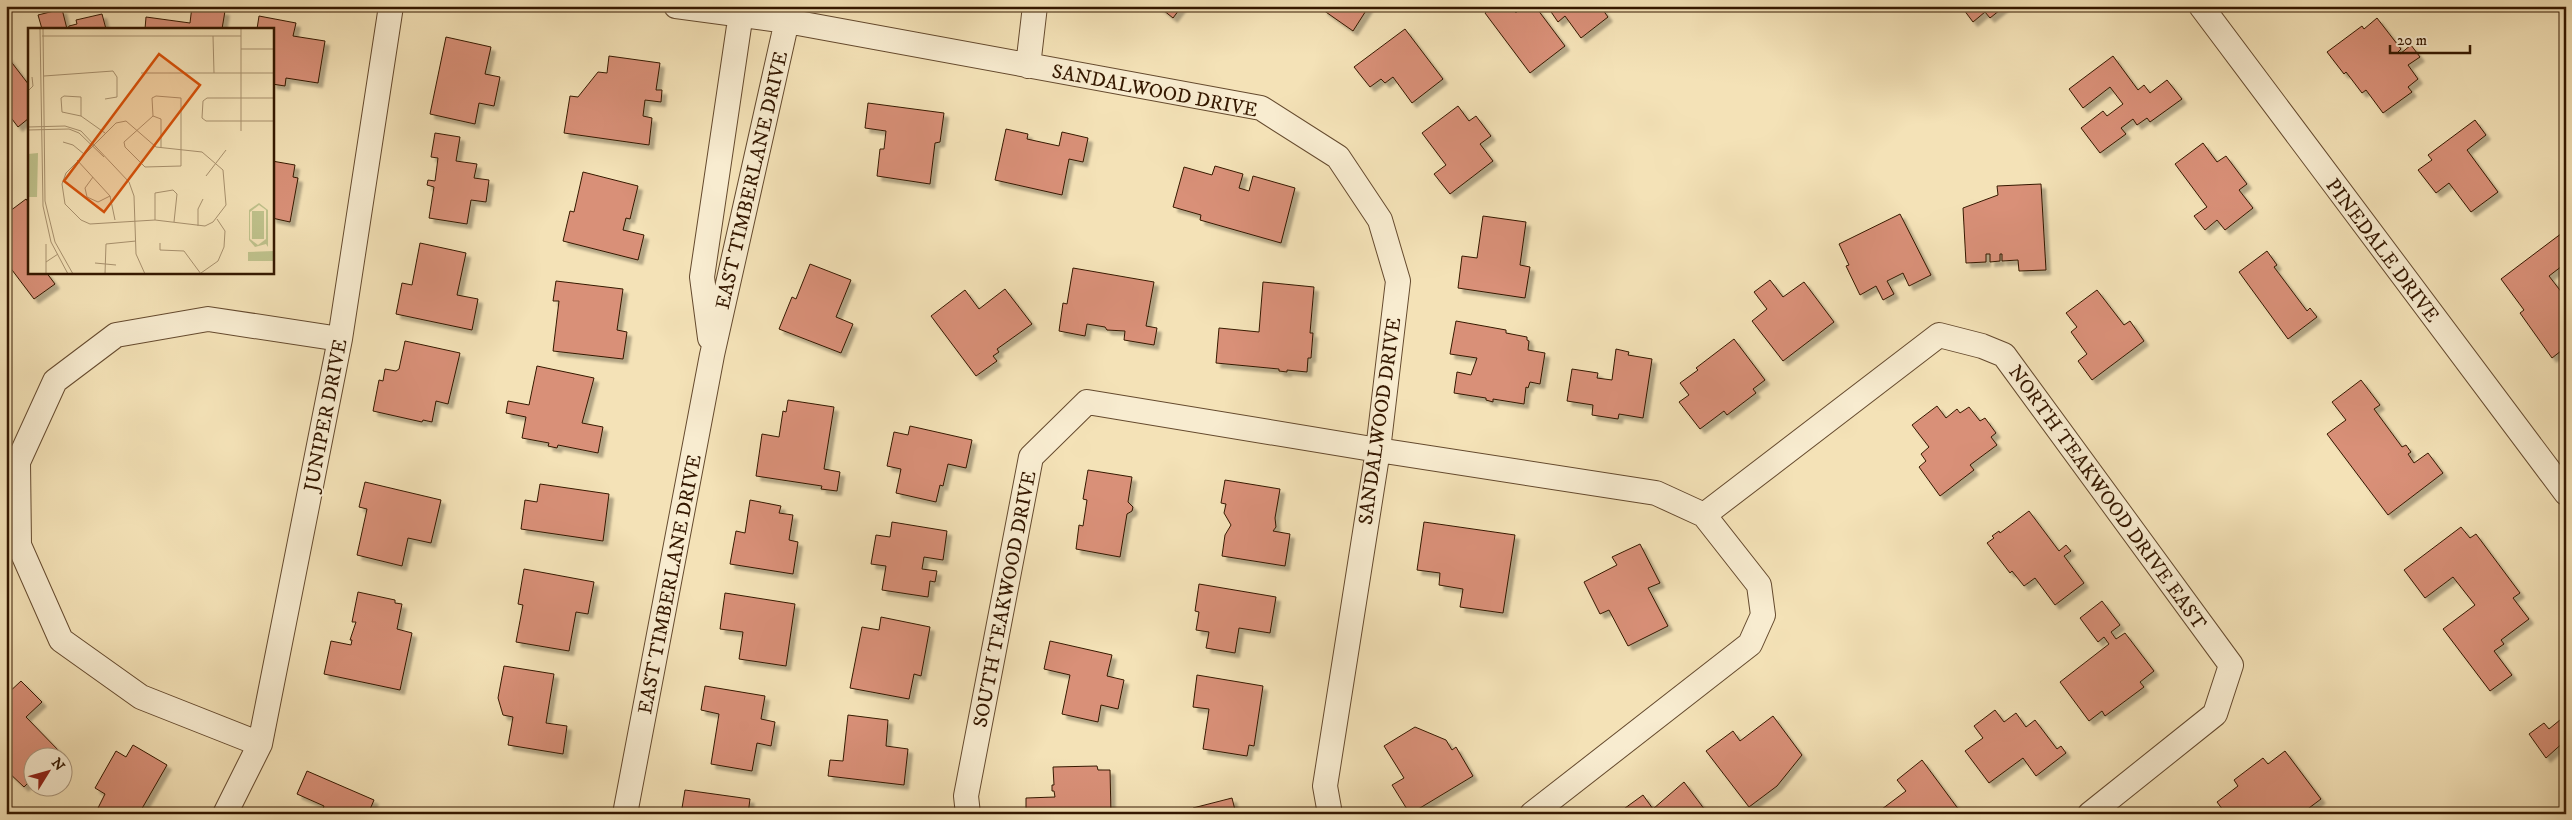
<svg xmlns="http://www.w3.org/2000/svg" width="2572" height="820" viewBox="0 0 2572 820" font-family="'IM FELL DW Pica',serif">
<style>
.building{fill:#d99078;stroke:#351800;filter:url(#shadow)}
.lines{fill:none;stroke-linecap:round;stroke-linejoin:round}
.street-casing{stroke:#654a2e;stroke-width:26}
.street{stroke:#f8ecd0;stroke-width:24}
.labels{text-anchor:middle;stroke-width:4;stroke-linejoin:round;paint-order:stroke}
.street-label{font-size:20px;fill:#351800;stroke:#f8ecd0}
.inset-road{fill:none;stroke:#a8916e;stroke-width:1}
.view{fill:#d6520b;fill-opacity:0.15;stroke:#d6520b;stroke-width:2.5}
.inset-edge{fill:none;stroke:#351800;stroke-width:2.5}
</style>
<defs>
<filter id="shadow"><feDropShadow dx="4.5" dy="4.5" stdDeviation="1" flood-color="#0004"/></filter>
</defs>
<rect width="100%" height="100%" fill="#f4e2b7"/>
<filter id="stains"><feTurbulence type="fractalNoise" baseFrequency=".004" numOctaves="4"/><feColorMatrix values="0 0 0 0 .2 0 0 0 0 .09 0 0 0 0 .02 0 0 0 .5 -.17"/></filter>
<radialGradient id="worn" r=".72"><stop offset=".6" stop-color="#630" stop-opacity="0"/><stop offset="1" stop-color="#630" stop-opacity=".3"/></radialGradient>
<path class="building" d="M192 6 225 11 222 29H145L146 17 190 23Z
M1158 6H1182L1173 18Z
M1325 6H1369L1353 31 1323 10Z
M1493 6H1510L1516 13 1521 6H1535L1565 46 1530 73 1485 13Z
M1547 6H1600L1608 17 1581 38 1565 16 1558 22Z
M1961 6H2005L1990 18 1985 12 1973 22Z
M62 9 67 29H42L38 15Z
M102 14 106 29H68L69 26 77 24 76 20Z
M259 16 296 23 293 36 325 41 318 83 286 78 285 86 272 84V29H257Z
M2377 18 2401 49 2398 52 2400 54 2411 45 2420 57 2408 65 2418 79 2408 87 2412 92 2383 113 2366 90 2362 93 2346 72 2344 74 2327 52 2362 26 2364 29Z
M1405 29 1443 79 1412 103 1393 77 1385 83 1381 79 1370 87 1354 67Z
M446 37 491 47 485 74 500 77 494 106 479 103 475 124 430 114Z
M6 55 29 85V118L18 127 6 111Z
M609 56 660 63 656 90H662L661 102 645 100 643 116 652 118 649 145 564 133 570 96 578 97 598 72 607 73Z
M2113 56 2138 90 2144 85 2150 93 2167 80 2182 99 2150 122 2147 118 2137 125 2133 119 2121 128 2126 134 2100 153 2081 128 2103 111 2107 116 2123 104 2110 87 2083 108 2069 89Z
M868 103 944 113 940 142 935 143 930 184 877 176 880 149H884L886 131 865 128Z
M1458 106 1469 121 1476 116 1491 136 1480 144 1493 161 1450 194 1434 174 1446 165 1422 133Z
M2475 120 2486 135 2467 150 2498 192 2471 212 2449 183 2436 193 2418 170 2432 160 2428 155Z
M1006 129 1028 134 1027 139 1059 146 1062 132 1088 138 1083 162 1069 159 1062 195 995 180Z
M435 133 460 137 456 161 477 164 474 178 489 180 486 202 471 200 467 224 429 218 434 187 427 185 428 180 435 181 438 158 431 157Z
M2203 143 2217 162 2226 156 2247 184 2239 190 2253 208 2225 230 2217 220 2205 230 2194 216 2207 207 2175 164Z
M272 161 295 165 293 177 298 178 290 222 272 218Z
M1215 166 1243 174 1239 188 1249 191 1253 176 1295 188 1281 243 1200 220 1201 215 1173 207 1184 167 1212 175Z
M583 172 638 186 630 219 626 218 623 230 644 235 638 260 563 241 570 211 574 212Z
M2041 184 2046 270 2019 271 2018 260 2002 261V254H2000V261L1990 262V254H1986V262L1966 263 1963 208 1998 195 1997 186Z
M26 199 29 203V272H46L55 284 34 299 6 262V214Z
M1900 214 1931 275 1909 286 1903 273 1887 281 1894 294 1883 300 1876 286 1860 295 1846 266 1849 265 1839 244Z
M1483 216 1526 222 1520 265 1530 267 1525 298 1458 288 1462 256 1477 258Z
M2566 230V271L2562 266 2549 276 2566 298V347L2552 358 2520 313 2524 310 2501 279Z
M420 243 466 253 457 295 478 299 472 330 396 314 402 283 412 285Z
M2267 251 2277 265 2274 267 2307 311 2310 308 2317 317 2288 339 2239 272Z
M810 264 851 280 836 317 853 324 841 353 779 329 792 297 796 299Z
M1073 268 1154 282 1146 326 1157 328 1154 345 1124 340 1125 331 1107 330 1105 327 1087 324 1085 336 1059 331 1063 303 1067 304Z
M1770 280 1783 297 1804 282 1834 322 1783 361 1752 321 1767 309 1754 292Z
M556 281 623 289 617 330 627 332 623 359 553 351 559 301H553Z
M1263 282 1314 287 1310 333H1313L1311 358H1308L1307 372 1287 370V372L1279 371V369L1216 363 1219 328 1259 332Z
M1005 289 1032 324 997 349 999 352 993 356 997 361 976 376 931 316 965 290 979 309Z
M2097 290 2124 325 2130 321 2144 341 2092 380 2078 361 2087 354 2071 332 2077 327 2066 313Z
M1456 321 1506 330V333L1527 337V340L1529 341 1528 350 1545 353 1540 384 1530 382 1528 388 1526 387 1524 404 1493 399V402L1486 400V398L1454 393 1457 372 1471 375 1477 358 1450 354Z
M1734 339 1765 380 1753 389 1756 393 1727 415 1724 411 1700 429 1679 402 1689 395 1680 383 1698 370 1696 368Z
M405 341 460 353 448 404 436 401 432 422 423 420 422 422 373 411 379 380 383 381 385 369 396 371 399 369Z
M1616 349 1629 352 1628 355 1652 359 1643 418 1619 414 1618 419 1592 415 1593 405 1567 401 1572 369 1598 373 1597 378 1612 380Z
M537 366 594 378 582 423 603 427 598 453 558 445 557 448 548 446 549 443 522 438 526 417 506 413 508 401 529 405Z
M2361 380 2380 405 2374 409 2402 447 2406 445 2411 452 2408 454 2414 463 2428 453 2443 473 2388 515 2327 434 2346 420 2332 402Z
M788 400 834 407 824 469 840 472 837 491 821 489 822 486 756 476 762 434 779 437 783 411 786 412Z
M1937 406 1946 418 1957 409 1960 413 1969 407 1980 421 1985 418 1996 433 1991 437 1997 445 1970 465 1974 470 1940 496 1919 467 1926 461 1921 454 1929 447 1912 425Z
M910 426 972 440 966 468 948 464 943 486 940 485 936 502 896 493 901 469 887 466 894 432 908 435Z
M1088 470 1132 477 1128 502 1133 507 1132 511 1127 514 1120 557 1076 549 1079 525 1083 526 1087 500 1083 499Z
M1225 480 1280 489 1275 518 1276 527 1273 531 1290 534 1285 566 1222 556 1225 535 1231 525 1224 513 1226 504 1221 503Z
M365 482 441 500 431 543 408 538 402 566 357 555 367 509 359 507Z
M540 484 609 494 603 541 521 529 525 500 537 502Z
M750 500 781 506 779 513 793 515 789 540 798 542 793 574 730 564 736 531 745 533Z
M2029 511 2059 551 2066 545 2071 551 2064 556 2084 583 2055 605 2035 578 2024 586 2012 571 2010 573 1987 543 1994 538 1992 536 1999 531 2000 533Z
M892 522 947 531 943 560 924 557 922 569 937 571 935 582 930 581 928 597 882 590 886 566 871 564 876 535 890 537Z
M1424 522 1515 535 1503 613 1460 607 1463 589 1439 585 1440 573 1417 570Z
M2461 527 2470 538 2476 534 2520 593 2513 598 2529 619 2501 640 2504 644 2494 651 2512 675 2490 691 2443 629 2475 605 2453 577 2425 598 2404 570Z
M1640 544 1660 583 1648 588 1668 626 1628 646 1609 610 1600 614 1584 582 1617 565 1612 557Z
M524 569 594 582 588 614 576 612 569 651 516 642 523 605 518 604Z
M1199 584 1276 597 1270 633 1239 628 1235 653 1206 648 1209 632 1196 630 1199 612 1195 611Z
M358 592 395 600V603L402 604 397 629 412 633 400 690 324 674 331 641 351 645 352 640H350L356 622H352Z
M725 593 795 604 786 666 739 659 743 632 720 629Z
M2102 601 2120 625 2111 632 2116 639 2125 633 2154 671 2140 682 2144 687 2105 716 2102 711 2089 721 2060 682 2109 644 2104 637 2098 642 2080 618Z
M881 617 930 627 921 676 914 674 909 699 850 688 862 627 879 630Z
M1050 641 1112 655 1107 676 1124 680 1118 709 1101 705 1098 722 1062 714 1070 675 1044 669Z
M504 666 554 674 546 723 567 726 563 754 508 745 513 717 503 715 498 698Z
M1197 675 1263 686 1254 746 1249 745 1247 756 1203 749 1209 709 1193 707Z
M21 681 42 702 26 717 60 752 54 758H32V779L24 787 6 770V695Z
M705 686 765 696 761 719 775 722 771 746 757 743 752 771 711 764 719 714 701 710Z
M1995 710 2004 722 2016 713 2026 727 2035 720 2057 749 2061 746 2066 753 2036 776 2023 758 1989 783 1965 751 1983 738 1974 726Z
M848 715 888 720 886 746 908 749 904 785 828 776 830 760 843 761Z
M2566 715V740L2546 758 2529 734 2544 723 2549 729Z
M1773 716 1802 755 1777 786 1749 807 1706 751 1733 731 1740 741Z
M1415 727 1446 740 1452 750 1456 747 1473 776 1410 814 1392 785 1404 778 1384 746Z
M133 745 167 765 140 812 142 814H95L105 794 95 788 116 751 126 757Z
M2285 751 2321 799 2301 814H2273L2269 809 2263 814H2226L2217 802 2238 786 2234 780 2263 758 2268 764Z
M1922 760 1962 814H1886L1882 809 1906 791 1897 780Z
M1097 766 1098 770H1110L1111 814H1026V798L1055 797 1054 791H1052V785H1054L1053 767Z
M307 771 374 800 368 814H321L324 806 297 794Z
M1684 782 1708 814H1623L1621 811 1643 795 1653 809Z
M685 790 750 799 748 814H681Z
M1232 798 1236 814H1194L1193 808Z"/>
<g class="lines">
<g class="street-casing">
<path id="street" d="M676 6 787 21 1261 108 1338 157 1380 220 1398 281 1378 450 1325 786 1330 814
M2201 6 2566 493
M1028 66 1035 6
M710 338 702 277 742 6
M1704 515 1939 335 1982 346 2004 355 2231 665 2215 714 2090 814
M260 744 141 697 61 640 19 545 18 462 55 381 116 335 208 319 340 339
M225 814 260 744 340 339 391 6
M625 814 712 355 790 7
M968 814 966 796 1031 457 1087 402 1378 450 1656 493 1704 515 1759 585 1763 615 1750 644 1532 814"/>
</g>
<use href="#street" class="street"/>
</g>
<g class="labels">
<g class="street-label">
<text transform="translate(1155 90) rotate(11)" y="7">SANDALWOOD DRIVE</text>
<text transform="translate(751 180) rotate(-77)" y="7">EAST TIMBERLANE DRIVE</text>
<text transform="translate(2383 250) rotate(53)" y="7">PINEDALE DRIVE</text>
<text transform="translate(325 415) rotate(-79)" y="7">JUNIPER DRIVE</text>
<text transform="translate(1379 421) rotate(-82)" y="7">SANDALWOOD DRIVE</text>
<text transform="translate(2108 497) rotate(54)" y="7">NORTH TEAKWOOD DRIVE EAST</text>
<text transform="translate(669 584) rotate(-79)" y="7">EAST TIMBERLANE DRIVE</text>
<text transform="translate(1004 599) rotate(-79)" y="7">SOUTH TEAKWOOD DRIVE</text>
</g>
</g>
<g transform="translate(28 28)">
<rect width="246" height="246" fill="#f4e2b7"/>
<path d="M10 125 9 169H0V126ZM231 175 240 182V219L238 216 227 219 221 212V182ZM231 177 238 182V211L230 217 222 211V184ZM224 183H236V211H224ZM246 223V233H220V224Z" fill="#bfc28c" fill-rule="evenodd"/>
<path class="inset-road" d="M12 1 15 178 23 214 40 246M15 1 17 173 27 214 45 246M14 8H213M185 8 186 45M213 21H247M113 45H247M16 48 85 43 89 49V69L77 71M0 63 5 58 4 49M36 68 53 69V88L34 84 33 70ZM128 68 153 70V138L117 139 97 119 96 114 125 88 124 70ZM247 70H179L175 73 174 90 178 93H247M53 88 77 105M125 88 133 91V120M98 93 128 119 174 124 195 142 198 177 185 194 177 198 127 192 62 196 53 192 37 176 34 156 38 145 88 95ZM0 99 37 98 53 103 101 154 106 168 108 226 117 246M0 102 41 101 51 105 76 129M213 103V1M35 114 45 117 56 126M49 132 82 168 87 192M178 148 198 122M65 149 57 160 59 169 70 174 82 168M127 192V165L145 162 149 166 146 194M170 198V181L175 171M132 215V222L156 223 173 246M18 216V234M67 235 88 237M173 245 190 233 196 219 197 203 189 191M18 246V234L30 226M77 246 78 216 108 213"/>
<path class="view" d="M131 26 172 57 76 184 36 153Z"/>
<rect width="246" height="246" class="inset-edge"/>
</g>
<rect width="2572" height="820" fill="none" stroke="#f4e2b7" stroke-width="25"/>
<rect x="8" y="8" width="2557" height="805" fill="none" stroke="#351800" stroke-width="2.5"/>
<rect x="12" y="12" width="2547" height="795" fill="none" stroke="#351800"/>
<g transform="translate(48 772) rotate(53)"><circle r="24" fill="#f8ecd0" stroke="#aa977d"/>
<path d="M0-4L9 19L0 12L-9 19Z" fill="#8f2418"/>
<text y="-8" font-size="14" font-weight="bold" text-anchor="middle" fill="#351800">N</text>
</g>
<path d="M2390 45v8h80v-8" fill="none" stroke="#351800" stroke-width="2.5"/>
<text x="2397" y="45" font-size="15" fill="#351800" stroke="#f8ecd0" stroke-width="4" paint-order="stroke">20 m</text>
<rect width="100%" height="100%" filter="url(#stains)"/>
<rect width="100%" height="100%" fill="url(#worn)"/>
</svg>
